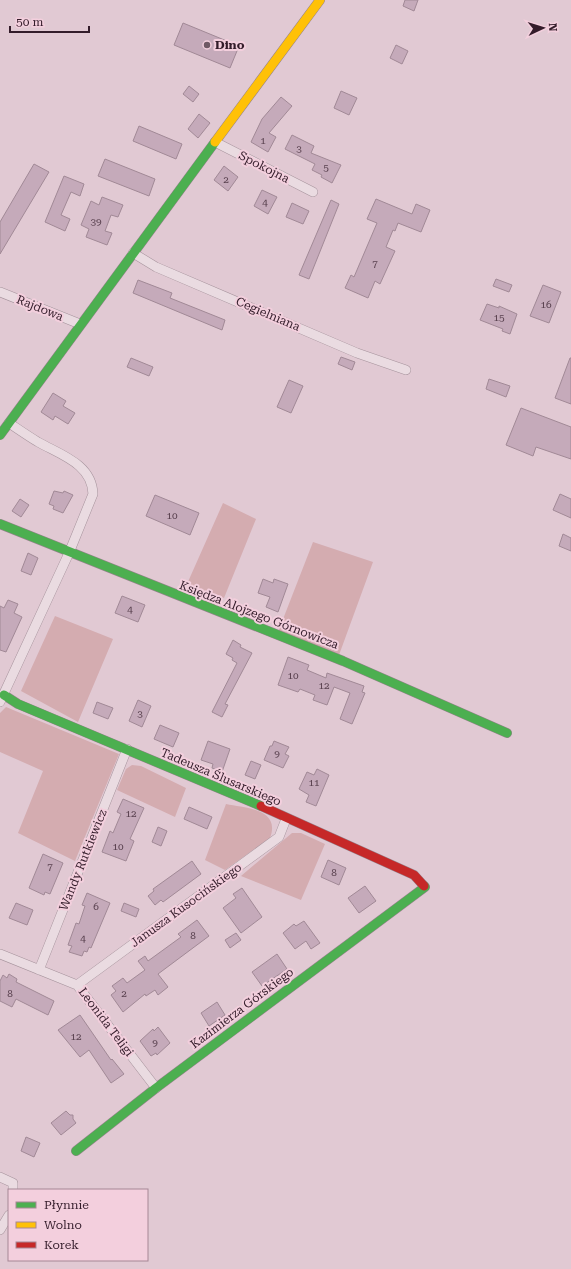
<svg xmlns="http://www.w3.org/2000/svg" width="571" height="1269" viewBox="0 0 571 1269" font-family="'Roboto Serif',serif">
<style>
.green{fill:#d4acb0}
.building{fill:#c5aaba;stroke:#a18996}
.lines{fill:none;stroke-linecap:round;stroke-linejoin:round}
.street-casing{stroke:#a6939c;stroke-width:10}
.fast-casing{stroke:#96838c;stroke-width:10}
.slow-casing{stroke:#96838c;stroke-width:10}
.jam-casing{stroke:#96838c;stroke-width:10}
.street{stroke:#eadbe1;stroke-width:9}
.fast{stroke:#4caf50;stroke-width:9}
.slow{stroke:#ffc107;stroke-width:9}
.jam{stroke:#c62828;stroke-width:9}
.poi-dot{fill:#705965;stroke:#f3cfdd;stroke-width:1.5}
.labels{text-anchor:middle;stroke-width:4;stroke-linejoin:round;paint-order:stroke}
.number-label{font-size:10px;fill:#58404e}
.poi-label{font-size:12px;font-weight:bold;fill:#331c2a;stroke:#f3cfdd;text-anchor:start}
.street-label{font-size:12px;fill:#331c2a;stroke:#f3cfdd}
</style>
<rect width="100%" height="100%" fill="#e1c9d3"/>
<path class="green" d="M223 503 256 519 224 598 187 584Z
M313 542 373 562 339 655 278 632Z
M55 616 113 639 78 722 21 691Z
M6 707 119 754 75 861 18 833 43 771 0 752V713Z
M132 765 141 766 186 788 175 817 117 790 126 769Z
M226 804C246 808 281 809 270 838L225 870 205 860Z
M292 833H301L325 844 301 900 241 876Z"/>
<path class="building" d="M405 0H418L414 11 403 6Z
M183 23 239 46 230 68 174 45Z
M396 45 408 51 402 64 390 58Z
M189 86 199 94 193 102 183 94Z
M341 91 357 98 349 115 334 108Z
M281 97 292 106 269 133 276 137 268 152 251 142 262 119Z
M199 114 210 123 198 138 188 129Z
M139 126 182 144 176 159 133 141Z
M292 135 314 146 311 153 341 165 332 183 321 177 322 175 312 170 315 164 285 149Z
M105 159 155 179 149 196 98 176Z
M34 164 49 172 0 254V222Z
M224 166 238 177 228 191 214 180Z
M64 176 84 184 80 196 71 192 61 215 70 219 65 231 45 222Z
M262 190 277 197 268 214 254 206Z
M102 197 123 205 118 217 111 215 105 231 112 233 107 245 86 237 89 229 81 225 91 201 99 205Z
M376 199 412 214 416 204 430 210 421 232 398 223 395 231 393 230 386 247 395 251 380 284 375 281 368 298 345 288 351 275 354 277 377 223 367 219Z
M331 200 339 204 309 279 299 275Z
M292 203 309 211 303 224 286 217Z
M496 279 512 285 509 292 493 286Z
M138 280 172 293 170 298 225 320 222 330 133 293Z
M543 285 561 292 549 323 530 316Z
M487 304 499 308V306L517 314 510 334 502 331 503 329 480 320Z
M341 357 355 362 352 370 338 364Z
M131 358 153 367 149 376 127 367Z
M570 358H571V404L555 398Z
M489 379 510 386 506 397 486 389Z
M289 380 303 386 291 413 277 407Z
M53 393 66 401 63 406 75 413 68 424 55 416 53 420 41 412Z
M521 408 571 427V459L536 447 533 456 506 445Z
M54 491 63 493 64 491 73 495 63 513 53 509 54 506 49 504Z
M560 494 571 499V518L553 510Z
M155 495 199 513 190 535 146 516Z
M20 499 29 505 21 517 12 511Z
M563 534 571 538V551L559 546Z
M28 553 38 558 31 575 21 571Z
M263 579 273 583 274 579 288 584 278 612 266 607 270 597 258 593Z
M122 596 145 605 138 622 115 613Z
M8 600 18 604 14 613 22 617 6 652 0 650V606L4 608Z
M233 640 241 645 240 647 252 653 225 704 228 705 222 717 212 712 237 663 232 660 233 658 226 654Z
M288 657 309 665 307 670 326 678 327 673 364 686 362 692 365 693 352 724 340 719 350 693 334 687 327 705 313 700 315 695 300 689 298 692 278 685Z
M138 700 151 706 142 727 129 721Z
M97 702 113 708 108 719 93 713Z
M160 725 179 733 173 747 154 739Z
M208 741 230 749 222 772 212 768 213 764 201 760Z
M274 741 289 747 285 754 289 756 283 768 264 760 270 746H272Z
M251 761 261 765 255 779 245 775Z
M317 769 329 775 316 806 306 802 309 795 299 789 307 772 314 775Z
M123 799 144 808 130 839 134 841 126 861 102 852 110 831 113 833 121 814 117 812Z
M189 807 212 817 207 829 184 819Z
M158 827 167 831 161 846 152 842Z
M43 854 63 863 50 894 45 892 44 895 29 888Z
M328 860 346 868 339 885 321 877Z
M192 861 201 874 163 902 161 900 155 905 148 896 154 891 153 889Z
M365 886 376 901 359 913 348 898Z
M242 888 262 917 241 933 223 908 236 898 233 894Z
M87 893 110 903 91 948 89 947 87 952 84 951 82 956 69 952 72 946 68 945 76 923 79 924 85 906 82 905Z
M16 903 33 910 27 925 9 918Z
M124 903 139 909 136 917 121 911Z
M197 920 209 936 158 974 168 987 158 995 155 990 146 996 145 994 123 1012 111 995 116 991 112 986 123 978 127 983 145 970 138 961 145 956 148 961 181 937 178 934Z
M304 921 320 943 311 949 306 941 295 949 283 933 294 924 296 926Z
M236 933 241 940 230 948 225 940Z
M277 954 287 969 262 986 252 972Z
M9 974 17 979 16 982 54 1001 48 1015 16 999 12 1007 0 1001V981L3 975 7 978Z
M217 1002 225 1015 209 1026 201 1013Z
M80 1015 111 1060 112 1059 124 1074 111 1083 89 1050 80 1057 58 1030Z
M158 1027 170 1043 157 1055 156 1053 151 1056 140 1041 153 1029 154 1031Z
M66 1111 70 1115H73V1119L76 1123 61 1135 51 1123Z
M26 1137 40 1143 34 1157 21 1151Z"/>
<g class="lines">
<g class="street-casing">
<path id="street" d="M215 142 313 192
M133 253 156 267 357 353 406 370
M0 292 80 324
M0 702 69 553 93 494C92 464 61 455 38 442 28 436 18 429 9 423
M0 954 77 985 156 1088
M39 970 127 749
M77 985 279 837 286 819
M0 1177 13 1183V1190
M0 1230 9 1215"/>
</g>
<g class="fast-casing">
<path id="fast" d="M0 435 215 142
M0 524 343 661 507 733
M4 695 18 704 261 806
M76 1151 156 1088 425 887 424 886"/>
</g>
<g class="slow-casing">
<path id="slow" d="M215 142 320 0"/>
</g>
<g class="jam-casing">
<path id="jam" d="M261 806 414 875 424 886"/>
</g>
<use href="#street" class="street"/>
<use href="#fast" class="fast"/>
<use href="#slow" class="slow"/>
<use href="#jam" class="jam"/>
</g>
<circle class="poi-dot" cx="207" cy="45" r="4"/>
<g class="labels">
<g class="number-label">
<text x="263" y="144">1</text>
<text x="299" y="152">3</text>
<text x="326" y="171">5</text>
<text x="226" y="183">2</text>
<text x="265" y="206">4</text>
<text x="96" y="225">39</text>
<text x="375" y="267">7</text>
<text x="546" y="308">16</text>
<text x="499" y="321">15</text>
<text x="172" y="519">10</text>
<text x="130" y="613">4</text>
<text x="293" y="679">10</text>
<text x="324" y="689">12</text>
<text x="140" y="717">3</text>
<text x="277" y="757">9</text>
<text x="314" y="786">11</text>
<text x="131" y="817">12</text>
<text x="118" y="850">10</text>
<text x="50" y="870">7</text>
<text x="334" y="876">8</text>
<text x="96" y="910">6</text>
<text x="193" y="939">8</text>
<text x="83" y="942">4</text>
<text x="10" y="997">8</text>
<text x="124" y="997">2</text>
<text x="76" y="1040">12</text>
<text x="155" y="1046">9</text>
</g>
<g class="poi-label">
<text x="215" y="49">Dino</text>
</g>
<g class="street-label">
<text transform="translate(264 167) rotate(27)" y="4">Spokojna</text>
<text transform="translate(40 308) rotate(22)" y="4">Rajdowa</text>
<text transform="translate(268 314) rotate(23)" y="4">Cegielniana</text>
<text transform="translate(259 615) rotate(21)" y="4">Księdza Alojzego Górnowicza</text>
<text transform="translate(221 777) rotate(23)" y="4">Tadeusza Ślusarskiego</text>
<text transform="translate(83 860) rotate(-68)" y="4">Wandy Rutkiewicz</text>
<text transform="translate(186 905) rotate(-36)" y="4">Janusza Kusocińskiego</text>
<text transform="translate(242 1008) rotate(-37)" y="4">Kazimierza Górskiego</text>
<text transform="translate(106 1022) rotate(53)" y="4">Leonida Teligi</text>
</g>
</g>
<rect x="8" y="1189" width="140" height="72" fill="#f3cfdd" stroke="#a68795"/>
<rect x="16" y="1202" width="20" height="6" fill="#4caf50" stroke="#a68795"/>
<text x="44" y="1209" font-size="12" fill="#331c2a">Płynnie</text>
<rect x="16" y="1222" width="20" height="6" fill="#ffc107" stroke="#a68795"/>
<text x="44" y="1229" font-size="12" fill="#331c2a">Wolno</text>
<rect x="16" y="1242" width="20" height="6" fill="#c62828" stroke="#a68795"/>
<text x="44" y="1249" font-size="12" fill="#331c2a">Korek</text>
<g transform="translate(543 28) rotate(86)" stroke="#f3cfdd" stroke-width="3" paint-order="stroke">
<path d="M0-3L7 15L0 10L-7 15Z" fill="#331c2a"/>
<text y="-6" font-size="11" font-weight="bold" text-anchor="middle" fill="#331c2a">N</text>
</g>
<path d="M10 26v6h79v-6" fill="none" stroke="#331c2a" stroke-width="2"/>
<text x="16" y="26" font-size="12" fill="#331c2a" stroke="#f3cfdd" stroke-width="3" paint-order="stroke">50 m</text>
</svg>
